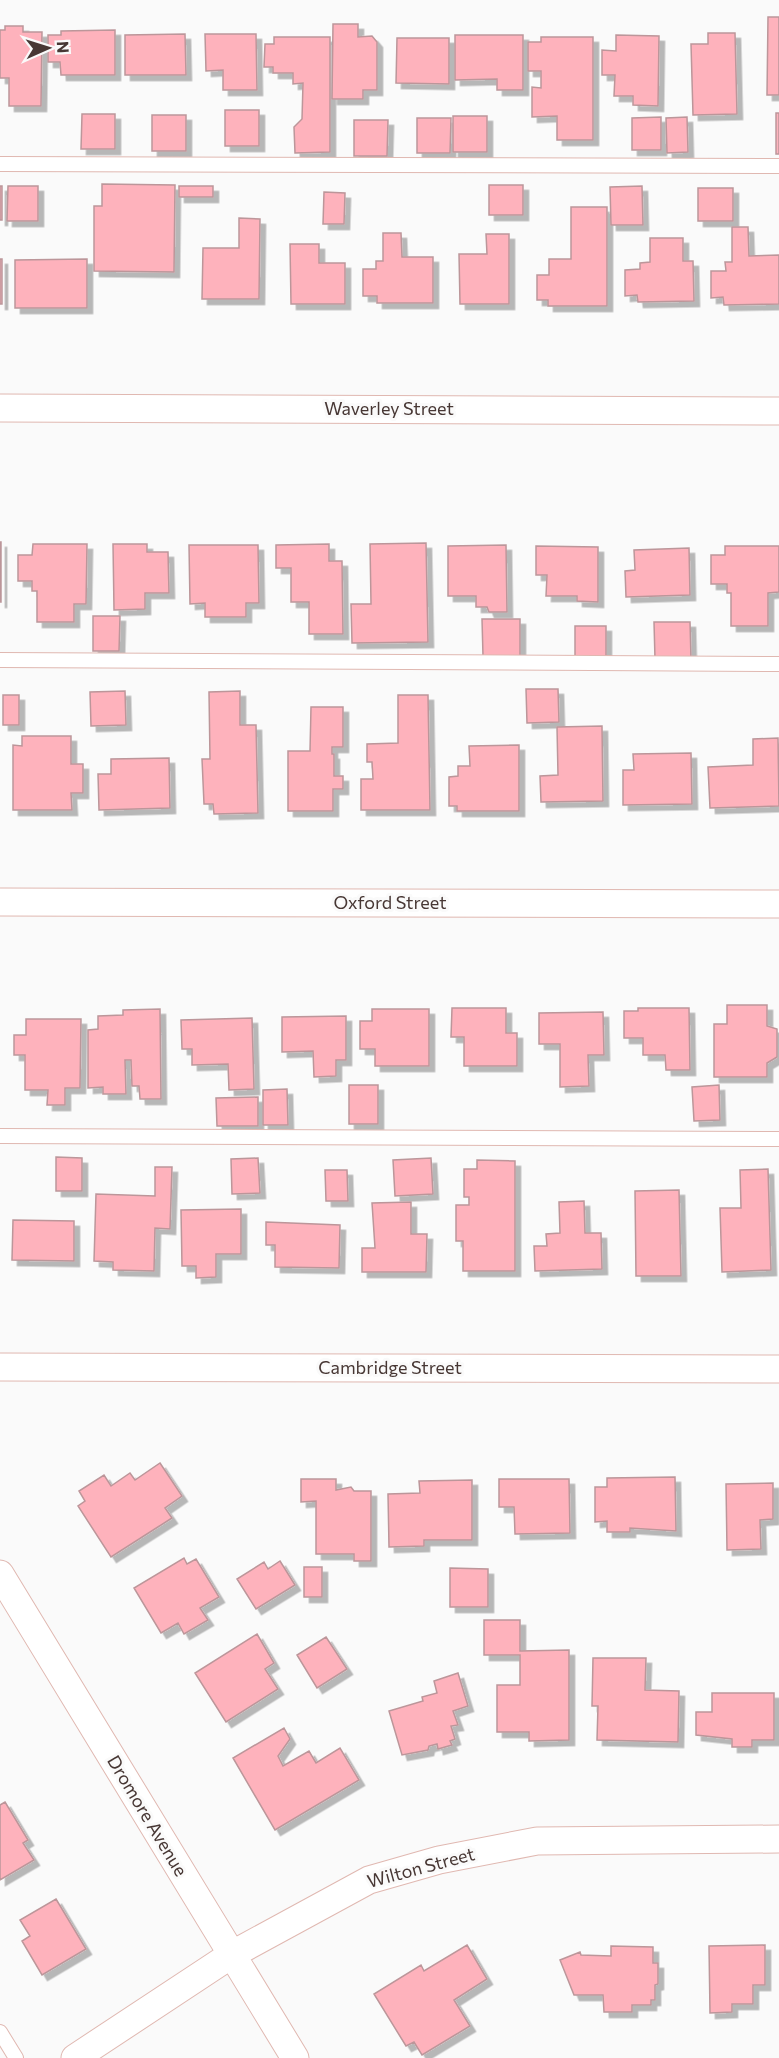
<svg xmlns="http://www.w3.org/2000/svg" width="779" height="2058" viewBox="0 0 779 2058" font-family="Commissioner,sans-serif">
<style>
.building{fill:#feb2bc;stroke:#bc969a;stroke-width:1.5;filter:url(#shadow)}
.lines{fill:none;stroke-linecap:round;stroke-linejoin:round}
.lane-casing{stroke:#e0b8b1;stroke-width:16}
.street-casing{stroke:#e0b8b1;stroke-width:29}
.lane{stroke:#fff;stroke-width:14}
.street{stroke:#fff;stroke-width:27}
.labels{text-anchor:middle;stroke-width:6;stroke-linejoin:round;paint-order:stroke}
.street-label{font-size:18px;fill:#473734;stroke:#fafafa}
</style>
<defs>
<filter id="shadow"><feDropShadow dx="5.5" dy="5.5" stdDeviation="0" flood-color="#0004"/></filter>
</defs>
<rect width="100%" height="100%" fill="#fafafa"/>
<path class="building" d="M768 17H779V95H767Z
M333 24H358V37L372 36 377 42V90H363V99H332Z
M5 26H23V32H42L41 106H9V78H0V30H5Z
M115 30V75H61L60 62H48V35H61V31Z
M708 33H735L737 114 693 115 691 44H708Z
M185 34 186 75H125V35Z
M205 34H256L257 90H223V70L206 71Z
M455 35H523V90H497V79L455 80Z
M616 35 659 36 658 106 633 105V96H614L615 75H602V50L616 51Z
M274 37H330V152L295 153 294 127 302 119 303 83 293 84V73H273V67H264L265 44H274Z
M541 37H593V140H557V116L532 117V87L541 88V71H528V42H541Z
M397 38H449V84L396 83Z
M225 110H259V146H225Z
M776 113H779V154H776Z
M82 114H115V149H81Z
M152 115H186V151H152Z
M453 116H487V152H453Z
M661 117V150H632V118Z
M687 117 688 152 667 153 666 118Z
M417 118H451L450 153H417Z
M354 120H388L387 156H354Z
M102 184 175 185 174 272 94 271V206H102Z
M489 185H523V215H489Z
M0 186H2V220H0Z
M8 186H38V221H7Z
M179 186H213V197H179Z
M642 186 643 225H611L610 187Z
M698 188H733V221H698Z
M324 192 345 193 344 224H323Z
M571 207H607V306H548V300H537V275H549V259H571Z
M239 218 260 219 259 299H202L203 248H239Z
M732 227H748L749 256 779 255V304L724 305 723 297 711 298V271H726L725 262H732Z
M383 233H401L402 257H433V303H377V296H363V269H376V261H383Z
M486 234H509V304H460L459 254H487Z
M650 238H683V261H693L694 301 638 302 637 295 625 296V270L640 269V263L650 262Z
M290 244H319V263H345V304H291Z
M0 259H2V304H0Z
M87 259V308H15V260Z
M0 542H1V602H0Z
M426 543 428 642 352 643 351 604H371L370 544Z
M33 544H87L86 604H74V622H37V591H32V581H18V555H32Z
M113 544H147V552H168L169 593H145V609L114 610Z
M329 544V561H342L343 634H309V602H291V568H276V545Z
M189 545H258L259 603H246V617H205V603L190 604Z
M506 545 507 612H489L487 607H476V596H448V546Z
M536 546 598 547V602L577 601V596H546L547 575H536Z
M725 546H779V592L768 593V626H731V593H727V584H711V555H725Z
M689 548 690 595 626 597 625 571 635 570 634 550Z
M93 616H120L119 651H93Z
M482 619H520V656H483Z
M654 622H690L691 659H655Z
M575 626H606V657H575Z
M526 689H558L559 722 527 723Z
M125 691 126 725 91 726 90 692Z
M240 691V725H256L258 813 214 814 213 804H204L202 759H210L209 692Z
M3 695H19V725H3Z
M398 695H428L430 810H361V779H373L372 762H367V744L398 743Z
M311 707H343V747H332V754H334V776H343V789H333V811H288V751H310Z
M602 726 603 801 541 802 540 776 558 775 557 727Z
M22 736H71V764H83V793H71L72 810H13V745L22 746Z
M778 738 779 806 710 808 708 767 753 765V739Z
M519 745V811H457V806H449V777L458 776V766H470L469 746Z
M691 753 692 804 623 805V770H634L633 754Z
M169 758 170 808 99 810 98 774H111V759Z
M727 1005H767V1026L777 1029V1057L767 1063V1077H714V1024H727Z
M452 1008H506V1033H517V1066H464V1037H451Z
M638 1008H689L690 1070H666L665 1055H643V1038H624V1011H638Z
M160 1009 161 1099H140L139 1086H132L131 1060H125L126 1094H103V1087L88 1088V1030L98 1029V1016L123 1015V1010Z
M372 1009H429V1066H375V1049H360V1021H372Z
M603 1012 604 1055H588L589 1086 560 1087V1044H539V1013Z
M346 1016V1060H336V1076L314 1077 313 1051 282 1052V1017Z
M252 1018 254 1089 229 1090 228 1064 192 1065V1049H182L181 1020Z
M26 1019H81L80 1088H65V1105H47L48 1090H25V1055H14V1035H26Z
M349 1085H378V1124H349Z
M719 1085 720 1120 694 1121 692 1087Z
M287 1089 288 1125H263V1090Z
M258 1097V1126H217L216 1098Z
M56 1157 82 1158V1191H56Z
M258 1158 260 1193 232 1194 231 1159Z
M431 1158 433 1194 395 1196 393 1160Z
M477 1160 515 1161V1271H463V1241H456V1205H469V1197H464V1169H477Z
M155 1167H172L170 1229 155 1228 154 1271 113 1270V1262L94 1261 96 1194 155 1196Z
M768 1169 771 1270 722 1272 720 1208H741L740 1170Z
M325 1170H347L348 1201H326Z
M679 1190 681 1276H636L635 1191Z
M584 1201 585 1233H601L602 1269 535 1271 534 1246H547L546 1234 560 1233 559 1202Z
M411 1202V1234H427L426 1272H362V1248H375L372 1203Z
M241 1209V1254H216V1277L196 1278V1266H182L181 1210Z
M13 1220 74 1221V1261L12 1260Z
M266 1222 340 1225 339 1268 275 1267V1245H266Z
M160 1463 182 1496 165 1508 172 1518 111 1557 78 1506 85 1501 79 1491 104 1475 111 1486 130 1473 135 1480Z
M675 1477 676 1531 630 1528V1532H607V1521L595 1522V1487H607V1478Z
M301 1479H336V1490L351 1487 354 1491H371V1561H354V1554H316V1501L301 1502Z
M499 1479H569L570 1533 515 1534 514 1507H499Z
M472 1480V1540H424V1546L389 1547 388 1494 420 1493 419 1481Z
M773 1483V1519L760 1520 761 1549 727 1550 726 1484Z
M184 1558 187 1564 196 1559 219 1597 200 1608 208 1620 184 1634 178 1623 161 1633 134 1588Z
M280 1561 295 1585 256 1609 237 1579 264 1562 268 1569Z
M304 1567H322V1597H304Z
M450 1568 488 1569V1607H450Z
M484 1620H520V1651L569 1650V1740L529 1741V1732H497V1685H520V1655H484Z
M257 1634 274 1663 265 1669 278 1689 226 1722 195 1673Z
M326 1637 347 1669 317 1688 297 1655Z
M593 1658H646L645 1690 679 1691 678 1742 597 1740 598 1706H592Z
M458 1673 468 1706 453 1711 458 1725 451 1726 455 1739 450 1741 452 1745 438 1749 437 1744 429 1746 428 1750 402 1755 389 1711 423 1701 422 1697 437 1693 434 1681Z
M712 1693H774V1740H752V1747H732V1739L696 1735V1712H712Z
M284 1728 290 1739 278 1756 283 1766 309 1751 316 1763 340 1748 359 1780 275 1830 233 1758Z
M5 1802 28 1840 23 1843 34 1860 0 1880V1805Z
M56 1899 86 1949 42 1975 22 1941 30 1936 20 1920Z
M467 1945 487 1979 454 2000 470 2026 422 2055 414 2042 406 2046 374 1994 421 1965 424 1971Z
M765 1945V1985H753V2004H732V2012L710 2013 709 1946Z
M611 1946 653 1947V1963H658V1984L655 1985V2000H651V2005H632V2012H604L603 1995H574L560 1960 580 1952 581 1955 611 1956Z"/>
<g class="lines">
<g class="lane-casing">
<path id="lane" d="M0 164 779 166
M0 660 779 664
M0 1136 779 1139
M0 2032 16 2058"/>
</g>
<g class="street-casing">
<path id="street" d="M0 408 779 411
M0 902 779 904
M0 1367 779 1369
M0 1574 295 2058
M75 2058 231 1955 369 1880 439 1860 537 1841 779 1839"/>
</g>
<use href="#lane" class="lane"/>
<use href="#street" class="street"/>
</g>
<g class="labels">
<g class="street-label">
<text x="389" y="415">Waverley Street</text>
<text x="390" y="909">Oxford Street</text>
<text x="390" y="1374">Cambridge Street</text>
<text transform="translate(147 1816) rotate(59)" y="6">Dromore Avenue</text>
<text transform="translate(421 1868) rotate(-15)" y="6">Wilton Street</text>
</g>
</g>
<g transform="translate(48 48) rotate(87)" stroke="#fafafa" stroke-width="4.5" paint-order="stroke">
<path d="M0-4.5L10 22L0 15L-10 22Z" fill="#473734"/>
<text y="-9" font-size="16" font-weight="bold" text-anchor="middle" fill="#473734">N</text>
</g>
</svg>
